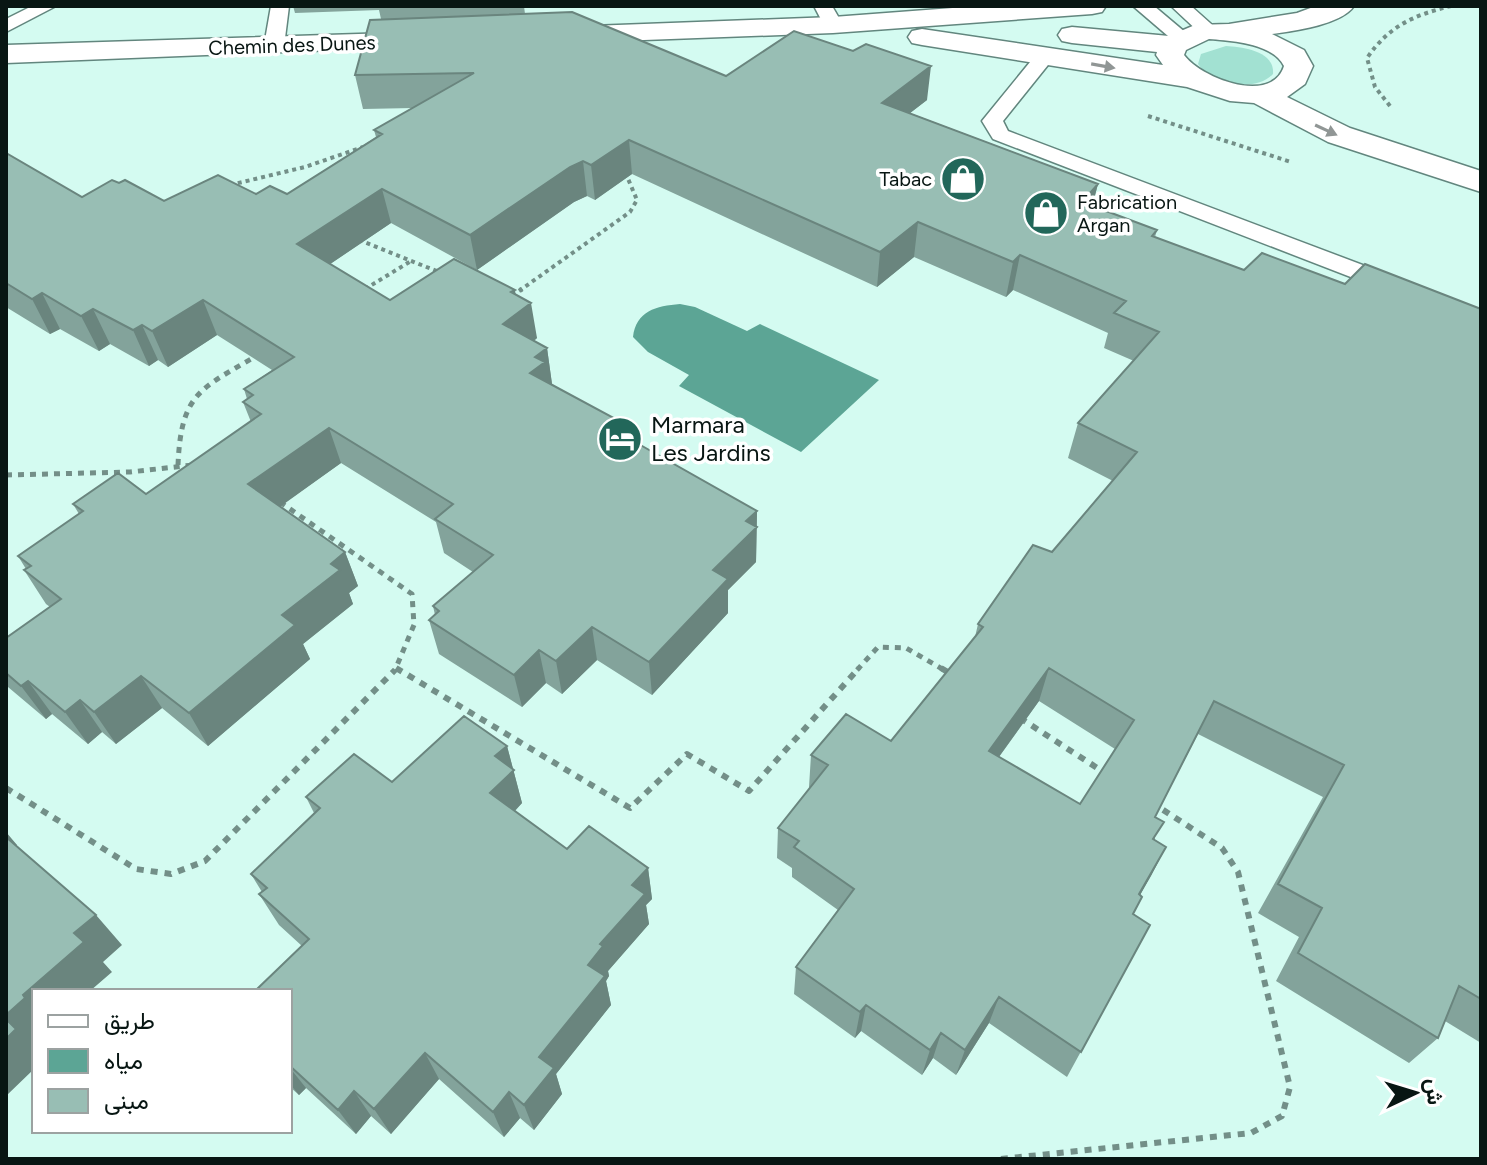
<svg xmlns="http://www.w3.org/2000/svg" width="1487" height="1165" viewBox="0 0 1487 1165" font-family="Figtree,Vazirmatn,sans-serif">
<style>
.green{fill:#a2e1d2}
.water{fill:#5ca595}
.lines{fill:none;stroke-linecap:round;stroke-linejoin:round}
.lane-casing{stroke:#62867e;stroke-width:3}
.secondary-casing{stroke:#62867e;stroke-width:3}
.path-far2{stroke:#738f88;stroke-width:4;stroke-dasharray:4 4;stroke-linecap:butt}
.path-far1{stroke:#738f88;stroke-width:5;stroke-dasharray:6 6;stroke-linecap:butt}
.path{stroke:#738f88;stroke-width:6;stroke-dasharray:7 7;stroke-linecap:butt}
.lane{fill:#fff;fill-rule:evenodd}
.secondary{fill:#fff;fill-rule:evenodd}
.wall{fill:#83a39b;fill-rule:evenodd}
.shaded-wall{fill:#6a857e}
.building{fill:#98beb4;stroke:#6a857e;stroke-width:2;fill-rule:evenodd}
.oneway{fill:#909695}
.labels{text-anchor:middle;stroke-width:7;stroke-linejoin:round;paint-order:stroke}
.far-street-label{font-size:20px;fill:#081613;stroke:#fff}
.far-poi-label{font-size:20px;fill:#081613;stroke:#fff;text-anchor:end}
.poi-label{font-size:24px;fill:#081613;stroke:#fff;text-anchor:start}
</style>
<rect width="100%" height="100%" fill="#d4fbf1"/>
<path class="green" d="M1226 46C1243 47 1275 51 1273 74 1255 93 1212 84 1198 64L1201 54Z"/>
<path class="water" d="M680 304 695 307 747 331 760 324 879 380 801 452 679 386 689 375 648 352 633 337C636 311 656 306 680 304Z"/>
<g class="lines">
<g class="lane-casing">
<path id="lane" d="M32 6H56L6 32V19Z
M271 6H289L284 46 274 52 264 46Z
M814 6H832L843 25 840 29H826Z
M1133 6H1154L1192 38 1189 42H1175Z
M1171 6H1191L1219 31 1209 37 1202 35Z
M1046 49 1056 55 1003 121 1008 131 1405 281 1408 286 1405 291H1387L993 139 982 121 1039 51Z"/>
</g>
<g class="secondary-casing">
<path id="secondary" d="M979 6H1106L1102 12 1092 14 833 33 564 43 554 41 550 35 554 29 564 27 833 17Z
M1316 6H1354C1341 25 1293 31 1272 34L1304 50 1313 66 1305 84 1287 97 1350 128 1481 171V192L1328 142 1254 103 1230 101 1187 87 922 45 912 43 908 37 912 31 922 29 1163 65 1156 55 1157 52 1072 43 1062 41 1058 35 1062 29 1072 27 1169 36 1195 25 1229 24 1297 13ZM1209 39C1232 41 1272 43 1284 66 1272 105 1202 79 1184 55L1186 50Z
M423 32 433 34 437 40 433 46 6 63V45Z"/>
</g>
<path class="path-far2" d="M1390 106 1375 87 1367 58C1389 26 1414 15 1451 6
M1148 116 1291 162
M230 185 305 167 363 147
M359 240 439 272
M365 289 411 261
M519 291 630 212 637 200 626 174"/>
<path class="path-far1" d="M510 297 522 289
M178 465C181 393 200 389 258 355
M6 475 130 472 193 465
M280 502 412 594 414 625 395 670
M857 670 878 647 906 648 944 670"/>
<path class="path" d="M396 668 630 808 687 754 749 791 859 668
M941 668 951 674
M1020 718 1105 773
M6 788 136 869 171 874 205 861 395 670
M1001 1159 1251 1133 1282 1116 1290 1087 1238 872 1222 848 1154 804"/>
<use href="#lane" class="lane"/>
<use href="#secondary" class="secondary"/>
</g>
<path class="wall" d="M293 6H524L525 14 726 76 927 100 910 113 1098 184 1092 206 1157 230 1155 237 1244 270 1345 284 1481 309V1043L1445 1021 1438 1038 1409 1063 1276 981 1299 937 1258 913 1323 797 1198 734 1155 817V840L1166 847 1140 895 1133 914 1150 925 1067 1077 989 1023 956 1075 933 1058 922 1075 861 1031 855 1038 794 994 796 967 838 910 792 877V868L777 858 778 828 810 788 809 787 811 755 891 741 975 637 978 624 1052 552 1113 481 1068 458 1078 423 1134 361 1104 348 1108 333 1013 290 1006 297 914 257 877 287 632 174 595 200 587 196 574 202 477 270 391 223 330 264 390 300 515 295 537 338 534 341 547 348 552 384 639 444 757 511 756 562 728 590V613L652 695 597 660 562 694 546 683 522 707 439 654 429 620 435 615 433 606 473 572 444 553 436 522 341 463 280 506 345 552 358 586 349 593 353 604 303 644 310 659 208 746 162 708 116 744 102 732 88 744 52 714 46 719 8 687 6 684V638L50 607 46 604 24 570 26 569 18 556 79 514 73 504 146 494 251 422 243 402 247 399 244 389 272 370 217 335 168 367 158 360 149 366 110 344 99 351 60 329 50 334 6 307V153L82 197 164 201 256 194H287L376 137 374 130 413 108 363 109 355 75 381 19 379 10 295 13ZM1039 701 1115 749 1080 804 999 757Z
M507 746 522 803 515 811 567 849 648 868 652 899 646 905 649 924 608 971 609 976 606 981 611 1005 556 1074 562 1094 534 1130 520 1118 504 1137 439 1079 391 1134 371 1116 356 1134 306 1088 299 1095 290 1087V991L302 946 279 925 259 894 262 892 251 874 314 813 306 797 392 782Z"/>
<path class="shaded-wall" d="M931 66 927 100 879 137 882 103Z
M629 140 632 174 595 200 591 165Z
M583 161 587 196 574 202 477 270 470 235 570 167Z
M1098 184 1089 218 1082 202Z
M382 189 391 223 308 279 297 244Z
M918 222 914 257 877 287 880 252Z
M1020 255 1013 290 1006 297 1013 262Z
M515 290 518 312 531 303 537 338 509 359 503 324 511 292Z
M42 293 60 329 50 334 32 299Z
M203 300 217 335 168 367 152 331Z
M93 309 110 344 99 351 81 316Z
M142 325 158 360 149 366 133 330Z
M547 348 552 384 549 386 530 373 535 357Z
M329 428 341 463 263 519 248 484Z
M638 431 641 466 628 438Z
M757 511 756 562 728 590V613L652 695 649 662 746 521Z
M345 552 358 586 349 593 353 604 303 644 310 659 208 746 189 713 331 564Z
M592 627 597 660 562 694 556 661Z
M539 650 546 683 522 707 514 675Z
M1049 668 1039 701 980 783 989 751Z
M141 676 162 708 116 744 94 712Z
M28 681 52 714 46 719 21 686Z
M80 700 102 732 88 744 65 712Z
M507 746 522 803 500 826 490 793 495 756Z
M6 832 17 845 12 849 6 842Z
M1166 847 1151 876 1124 923 1139 894Z
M648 868 652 899 646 905 649 924 608 971 609 976 606 981 611 1005 556 1074 562 1094 534 1130 524 1105 539 1057 632 885Z
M96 915 122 945 103 962 112 972 90 991H34V1069L6 1096V1015L74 933Z
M999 997 989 1023 956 1075 965 1050Z
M866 1005 861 1031 855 1038 860 1012Z
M941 1033 933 1058 922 1075 930 1050Z
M425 1053 439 1079 391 1134 374 1109Z
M290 1068 306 1088 299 1095 290 1084Z
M354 1091 371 1116 356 1134 338 1110Z
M509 1092 520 1118 504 1137 493 1112Z"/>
<path class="building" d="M572 12 726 76 794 31 853 51 866 44 931 66 882 103 1098 184 1082 202 1157 230 1152 236 1244 270 1262 253 1345 284 1365 264 1481 309V999L1459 986 1438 1038 1298 953 1322 908 1278 884 1344 765 1214 701 1155 817 1164 822 1153 839 1166 847 1139 894 1142 897 1133 914 1150 925 1081 1052 999 997 965 1050 941 1033 930 1050 866 1005 860 1012 796 967 854 889 794 847 799 841 778 828 828 765 811 755 846 714 891 741 983 627 978 624 1033 545 1052 552 1137 452 1078 423 1159 332 1114 313 1126 301 1020 255 1013 262 918 222 880 252 629 140 591 165 583 161 570 167 470 235 382 189 297 244 390 300 454 259 515 290 511 292 531 303 503 324 547 348 535 357 545 362 530 373 638 431 628 438 757 511 746 521 757 527 713 570 728 579 649 662 592 627 556 661 539 650 514 675 429 620 439 611 433 606 493 555 435 519 453 504 329 428 248 484 345 552 331 564 340 570 282 615 295 625 189 713 141 676 94 712 80 700 65 712 28 681 21 686 6 673V638L61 599 24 570 31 566 18 556 83 511 73 504 118 473 146 494 261 414 243 402 253 395 244 389 294 357 203 300 152 331 142 325 133 330 93 309 81 316 42 293 32 299 6 283V153L82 197 112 180 119 183 125 180 164 201 218 175 256 194 270 186 287 194 382 134 374 130 474 73 355 75 370 20ZM1049 668 1134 720 1080 804 989 751Z
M464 716 507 746 495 756 514 770 490 793 567 849 589 826 648 868 632 885 645 894 600 944 603 946 588 965 605 976 539 1057 554 1068 524 1105 509 1092 493 1112 425 1053 374 1109 354 1091 338 1110 290 1066V991H255L309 939 259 894 267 888 251 874 320 808 306 797 354 754 392 782Z
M6 837 96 915 74 933 84 942 23 995 25 998 6 1015Z
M6 1019 16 1029 6 1039Z"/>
<defs><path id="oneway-solid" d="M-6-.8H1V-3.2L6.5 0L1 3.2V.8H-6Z" transform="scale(2)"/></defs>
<g class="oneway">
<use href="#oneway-solid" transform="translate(1103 66) rotate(10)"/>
<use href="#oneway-solid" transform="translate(1326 130) rotate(25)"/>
</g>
<defs>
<g id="shop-disc" transform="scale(2.3)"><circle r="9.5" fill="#22675a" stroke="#fff"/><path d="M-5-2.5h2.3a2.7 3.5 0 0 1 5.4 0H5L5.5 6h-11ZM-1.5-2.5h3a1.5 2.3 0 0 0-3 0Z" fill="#fff"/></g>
<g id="hotel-disc" transform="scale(2.3)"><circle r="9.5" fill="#22675a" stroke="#fff"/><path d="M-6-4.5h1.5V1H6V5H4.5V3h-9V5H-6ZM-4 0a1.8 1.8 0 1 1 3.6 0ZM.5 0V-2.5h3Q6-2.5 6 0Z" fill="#fff"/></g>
</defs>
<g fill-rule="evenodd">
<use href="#shop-disc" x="963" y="179"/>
<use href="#shop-disc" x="1046" y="213"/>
<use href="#hotel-disc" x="620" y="439"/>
</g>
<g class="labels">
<g class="far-street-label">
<text transform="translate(292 45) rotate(-2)" y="7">Chemin des Dunes</text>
</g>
<g class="far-poi-label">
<text x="932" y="186">Tabac</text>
<text x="1077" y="209" text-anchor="start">Fabrication<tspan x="1077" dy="23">Argan</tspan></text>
</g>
<g class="poi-label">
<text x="651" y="433">Marmara<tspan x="651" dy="28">Les Jardins</tspan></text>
</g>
</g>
<rect width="1487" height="1165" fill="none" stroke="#081613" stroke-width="16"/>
<rect x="32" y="989" width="260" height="144" fill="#ffffff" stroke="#9ca2a1" stroke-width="2"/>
<rect x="48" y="1015" width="40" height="12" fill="#ffffff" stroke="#9ca2a1" stroke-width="2"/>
<text x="104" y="1029" font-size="24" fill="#081613">طريق</text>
<rect x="48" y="1049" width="40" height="24" fill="#5ca595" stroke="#9ca2a1" stroke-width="2"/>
<text x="104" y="1069" font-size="24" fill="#081613">مياه</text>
<rect x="48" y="1089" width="40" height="24" fill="#98beb4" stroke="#9ca2a1" stroke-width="2"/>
<text x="104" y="1109" font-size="24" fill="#081613">مبنى</text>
<g transform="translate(1415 1093) rotate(86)" stroke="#ffffff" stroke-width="6" paint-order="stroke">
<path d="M0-6L14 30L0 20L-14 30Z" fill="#081613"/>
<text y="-12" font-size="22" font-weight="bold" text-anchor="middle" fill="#081613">ش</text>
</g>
</svg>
